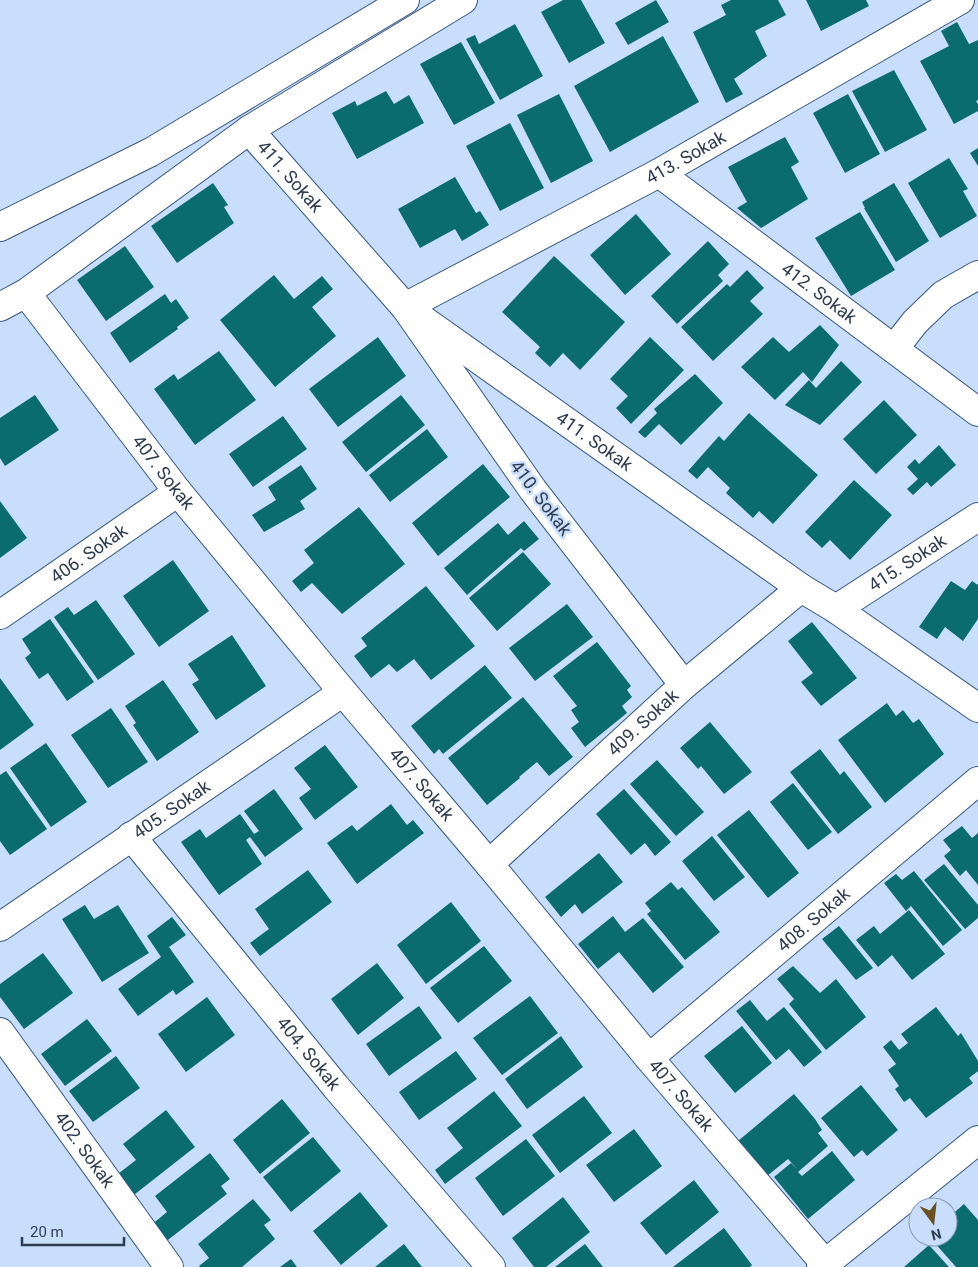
<svg xmlns="http://www.w3.org/2000/svg" width="978" height="1267" viewBox="0 0 978 1267" font-family="Roboto,sans-serif">
<style>
.building{fill:#0a6c6f}
.lines{fill:none;stroke-linecap:round;stroke-linejoin:round}
.minor-casing{stroke:#375580;stroke-width:30}
.minor{stroke:#fff;stroke-width:28}
.labels{text-anchor:middle;stroke-width:5;stroke-linejoin:round;paint-order:stroke}
.street-label{font-size:18px;fill:#2e3c50;stroke:#c9defd}
</style>
<rect width="100%" height="100%" fill="#c9defd"/>
<path class="building" d="M563 0H581L605 43 569 63 541 12Z
M656 0 669 22 628 45 615 23Z
M731 0H778L786 15 755 31 767 56 734 79 743 94 726 103 693 32 726 15 721 5Z
M806 0H866L869 6 821 31Z
M957 22 969 44 978 40V100L976 101 978 104V111L954 124 920 61 949 46 941 31Z
M515 24 543 76 500 100 466 39 475 35 479 44Z
M663 36 699 102 610 152 574 86Z
M461 42 495 103 454 125 420 64Z
M894 70 927 130 885 152 852 91Z
M386 91 394 104 409 95 424 123 357 159 332 113 355 101 357 106Z
M559 94 593 161 551 183 517 115Z
M848 94 880 154 845 173 813 113Z
M510 123 544 188 500 211 466 146Z
M785 137 799 162 791 167 808 199 761 228 737 208 747 202 728 167Z
M978 148V166L970 153Z
M949 158 968 189 963 191 977 216 940 238 908 183Z
M455 177 476 213 480 211 489 225 462 241 455 229 420 248 398 209Z
M213 183 228 205 224 207 234 223 177 263 151 226Z
M894 183 929 241 896 262 864 208H865L862 202Z
M860 212 895 270 851 296 815 238Z
M636 214 671 254 625 295 590 255Z
M708 241 729 264 718 275 723 281 677 324 651 296Z
M125 246 154 287 106 321 77 280Z
M554 256 625 322 580 370 563 353 550 367 535 353 540 347 502 312Z
M747 270 764 288 750 301 763 314 713 361 681 327 727 284 730 287Z
M274 275 294 299 322 276 333 289 312 307 336 336 275 387 220 320Z
M165 294 171 303 176 299 189 318 177 327 178 329 130 363 110 333Z
M820 325 839 345 812 382 803 372 775 400 741 367 773 337 789 352Z
M378 337 406 376 338 427 309 389Z
M650 337 684 370 631 424 616 408 628 396 610 379Z
M219 351 256 400 195 445 154 389 174 374 178 380Z
M841 361 862 382 820 425 785 405 809 380 816 388Z
M695 374 723 403 681 445 659 424 645 438 638 432 657 413 654 409Z
M35 395 59 430 5 466 0 458V418Z
M401 395 425 425 366 472 342 442Z
M884 400 917 435 876 474 843 439Z
M749 413 818 475 773 524 759 511 753 518 726 493 730 488 708 467 697 479 688 471 719 436 724 441Z
M283 416 307 449 253 487 229 454Z
M427 429 448 457 390 502 369 475Z
M939 445 956 465 931 487 927 482 913 495 907 489 918 479 907 467 915 459 919 464Z
M483 464 510 497 438 556 412 523Z
M301 465 317 489 300 501 305 509 264 532 252 515 276 500 268 487Z
M854 480 892 515 850 560 830 540 822 548 805 532Z
M0 501 27 538 0 558Z
M359 507 405 564 342 614 312 583 301 592 292 581 314 563 304 550Z
M524 521 539 539 524 551 521 548 467 595 444 568 498 523 508 535Z
M523 552 551 584 497 631 469 598Z
M173 560 209 611 159 647 123 596Z
M951 581 965 590 972 581 978 585V619L963 641 945 627 937 639 919 627Z
M426 586 475 646 431 680 414 659 397 672 389 664 371 678 354 656 367 646 361 638Z
M96 600 135 654 98 680 54 617 68 607 74 615Z
M567 604 593 637 535 681 509 648Z
M50 619 94 682 67 701 48 673 39 679 25 658 31 653 22 639Z
M812 622 857 678 821 706 801 682 813 673 788 641Z
M232 635 266 686 216 720 192 684 199 680 188 664Z
M597 642 631 686 627 690 632 697 622 706 627 713 585 747 571 728 579 722 571 710 577 706 553 676Z
M485 665 512 698 443 754 439 749 434 754 411 726Z
M0 678 34 725 0 750Z
M163 680 199 732 157 761 133 725 136 723 125 706Z
M523 697 573 757 549 776 537 762 519 777 520 778 487 805 448 758Z
M887 703 896 716 903 710 913 723 919 719 944 754 885 803 838 740Z
M111 708 148 762 108 788 71 735Z
M710 722 752 772 724 794 701 766 698 769 680 748Z
M46 743 87 802 51 827 10 768Z
M325 745 358 787 315 820 299 798 311 789 294 768Z
M820 749 840 775 844 771 872 807 838 834 790 772Z
M657 760 704 812 676 836 630 784Z
M6 771 47 829 10 855 0 841V775Z
M793 783 832 832 808 850 770 802Z
M274 789 303 829 265 857 250 837 246 840 262 864 219 895 181 842 200 829 206 838 240 814 254 834 259 831 244 811Z
M624 789 671 842 655 856 645 843 631 855 596 814Z
M391 804 407 825 413 820 424 833 357 884 327 843 352 825 357 831Z
M749 810 799 873 768 898 717 835Z
M962 826 972 838 978 833V885L966 870 960 876 944 856 951 850 943 840Z
M712 836 745 877 714 901 682 861Z
M599 853 623 882 582 914 575 904 561 917 545 897Z
M944 864 978 905V918L965 929 924 880Z
M308 870 332 902 260 956 250 943 269 929 255 909Z
M914 871 962 930 943 946 911 906 906 911 884 883 896 874 902 880Z
M671 882 678 890 682 887 720 932 685 960 647 914 651 911 645 903Z
M451 902 481 941 426 984 397 945Z
M85 905 94 919 118 905 149 953 102 982 62 919Z
M909 910 945 954 912 980 892 955 878 967 856 940 874 926 880 934Z
M613 916 625 932 643 918 684 967 653 993 619 952 598 969 578 944Z
M172 917 186 935 169 947 194 982 176 995 173 990 138 1016 118 989 161 957 147 936Z
M839 926 873 968 856 980 822 939Z
M484 946 512 981 458 1023 430 988Z
M43 953 73 993 24 1029 0 997V984Z
M377 963 404 998 358 1035 331 999Z
M793 966 820 993 836 979 866 1017 826 1050 789 1004 794 999 777 979Z
M530 996 558 1033 502 1075 473 1038Z
M207 997 235 1035 186 1072 158 1034Z
M750 1000 767 1021 784 1007 822 1052 804 1067 789 1049 776 1060 736 1011Z
M419 1006 442 1038 389 1076 366 1044Z
M936 1007 958 1036 961 1033 978 1061V1071L969 1078 973 1083 926 1118 910 1098 904 1102 895 1089 899 1086 888 1070 896 1064 883 1047 891 1040 899 1050 908 1043 901 1034Z
M87 1019 112 1051 65 1086 41 1054Z
M742 1026 772 1063 735 1093 704 1056Z
M561 1036 583 1067 527 1109 505 1079Z
M456 1051 477 1079 419 1120 399 1092Z
M116 1056 140 1088 93 1122 69 1091Z
M861 1085 898 1130 867 1156 862 1150 854 1157 821 1118Z
M494 1091 522 1126 445 1184 435 1170 463 1148 447 1128Z
M794 1094 815 1119 822 1130 818 1133 828 1146 798 1172 802 1176 832 1151 855 1180 808 1219 774 1177 791 1163 797 1169 788 1159 767 1176 738 1141Z
M584 1096 612 1133 560 1173 532 1135Z
M282 1099 310 1133 260 1174 233 1140Z
M166 1110 195 1147 130 1198 114 1177 136 1160 123 1144Z
M634 1129 662 1166 614 1202 586 1165Z
M313 1137 341 1171 291 1212 263 1177Z
M526 1139 555 1176 503 1216 475 1178Z
M210 1153 230 1179 221 1186 227 1194 164 1243 150 1226 167 1212 155 1196Z
M694 1180 719 1212 666 1255 640 1223Z
M360 1192 388 1226 341 1265 313 1231Z
M563 1197 590 1232 546 1267H534L512 1238Z
M253 1199 271 1220 264 1225 275 1239 242 1267H200L199 1266 209 1258 198 1244Z
M964 1204 978 1220V1267H956L933 1241 938 1237H948V1218Z
M724 1228 752 1265 750 1267H673Z
M404 1244 422 1267H375Z
M585 1244 603 1267H555Z
M929 1245 949 1267H904Z
M291 1259 297 1267H280Z"/>
<g class="lines">
<g class="minor-casing">
<g id="minor">
<path id="s1" d="M249 130 405 307 801 588 836 609 978 708"/>
<path id="s2" d="M659 173 978 412"/>
<path d="M0 227 151 152 405 0"/>
<path id="s3" d="M26 293 178 492 343 692 489 864 649 1058 828 1267"/>
<path d="M0 307 26 293 249 130 463 0"/>
<path d="M894 349 915 322 943 295 978 275"/>
<path id="s4" d="M836 609 978 517"/>
<path id="s5" d="M0 615 178 492"/>
<path id="s6" d="M684 685 533 490 405 307 659 173 960 0"/>
<path id="s7" d="M131 836 336 1087 491 1267"/>
<path id="s8" d="M489 864 684 685 801 588"/>
<path id="s9" d="M0 927 343 692"/>
<path id="s10" d="M0 1032 169 1267"/>
<path id="s11" d="M649 1058 978 781"/>
<path d="M821 1267 978 1140"/>
</g>
</g>
<use href="#minor" class="minor"/>
</g>
<g class="labels">
<g class="street-label">
<text dy="6" stroke="none"><textPath href="#s6" startOffset="788">413. Sokak</textPath></text>
<text dy="6" stroke="none"><textPath href="#s1" startOffset="62">411. Sokak</textPath></text>
<text dy="6" stroke="none"><textPath href="#s2" startOffset="200">412. Sokak</textPath></text>
<text dy="6" stroke="none"><textPath href="#s1" startOffset="468">411. Sokak</textPath></text>
<text dy="6" stroke="none"><textPath href="#s3" startOffset="226">407. Sokak</textPath></text>
<text transform="translate(541 498) rotate(53)" y="6">410. Sokak</text>
<text dy="6" stroke="none"><textPath href="#s5" startOffset="108">406. Sokak</textPath></text>
<text dy="6" stroke="none"><textPath href="#s4" startOffset="85">415. Sokak</textPath></text>
<text dy="6" stroke="none"><textPath href="#s8" startOffset="209">409. Sokak</textPath></text>
<text dy="6" stroke="none"><textPath href="#s3" startOffset="631">407. Sokak</textPath></text>
<text dy="6" stroke="none"><textPath href="#s9" startOffset="208">405. Sokak</textPath></text>
<text dy="6" stroke="none"><textPath href="#s11" startOffset="215">408. Sokak</textPath></text>
<text dy="6" stroke="none"><textPath href="#s7" startOffset="281">404. Sokak</textPath></text>
<text dy="6" stroke="none"><textPath href="#s3" startOffset="1036">407. Sokak</textPath></text>
<text dy="6" stroke="none"><textPath href="#s10" startOffset="145">402. Sokak</textPath></text>
</g>
</g>
<g transform="translate(933 1222) rotate(165)"><circle r="24" fill="#c9defd" stroke="#8b9db8"/>
<path d="M0-4L9 19L0 12L-9 19Z" fill="#6b5022"/>
<text y="-8" font-size="14" font-weight="bold" text-anchor="middle" fill="#2e3c50">N</text>
</g>
<path d="M22 1237v8h102v-8" fill="none" stroke="#2e3c50" stroke-width="2.5"/>
<text x="30" y="1237" font-size="15" fill="#2e3c50" stroke="#c9defd" stroke-width="4" paint-order="stroke">20 m</text>
</svg>
